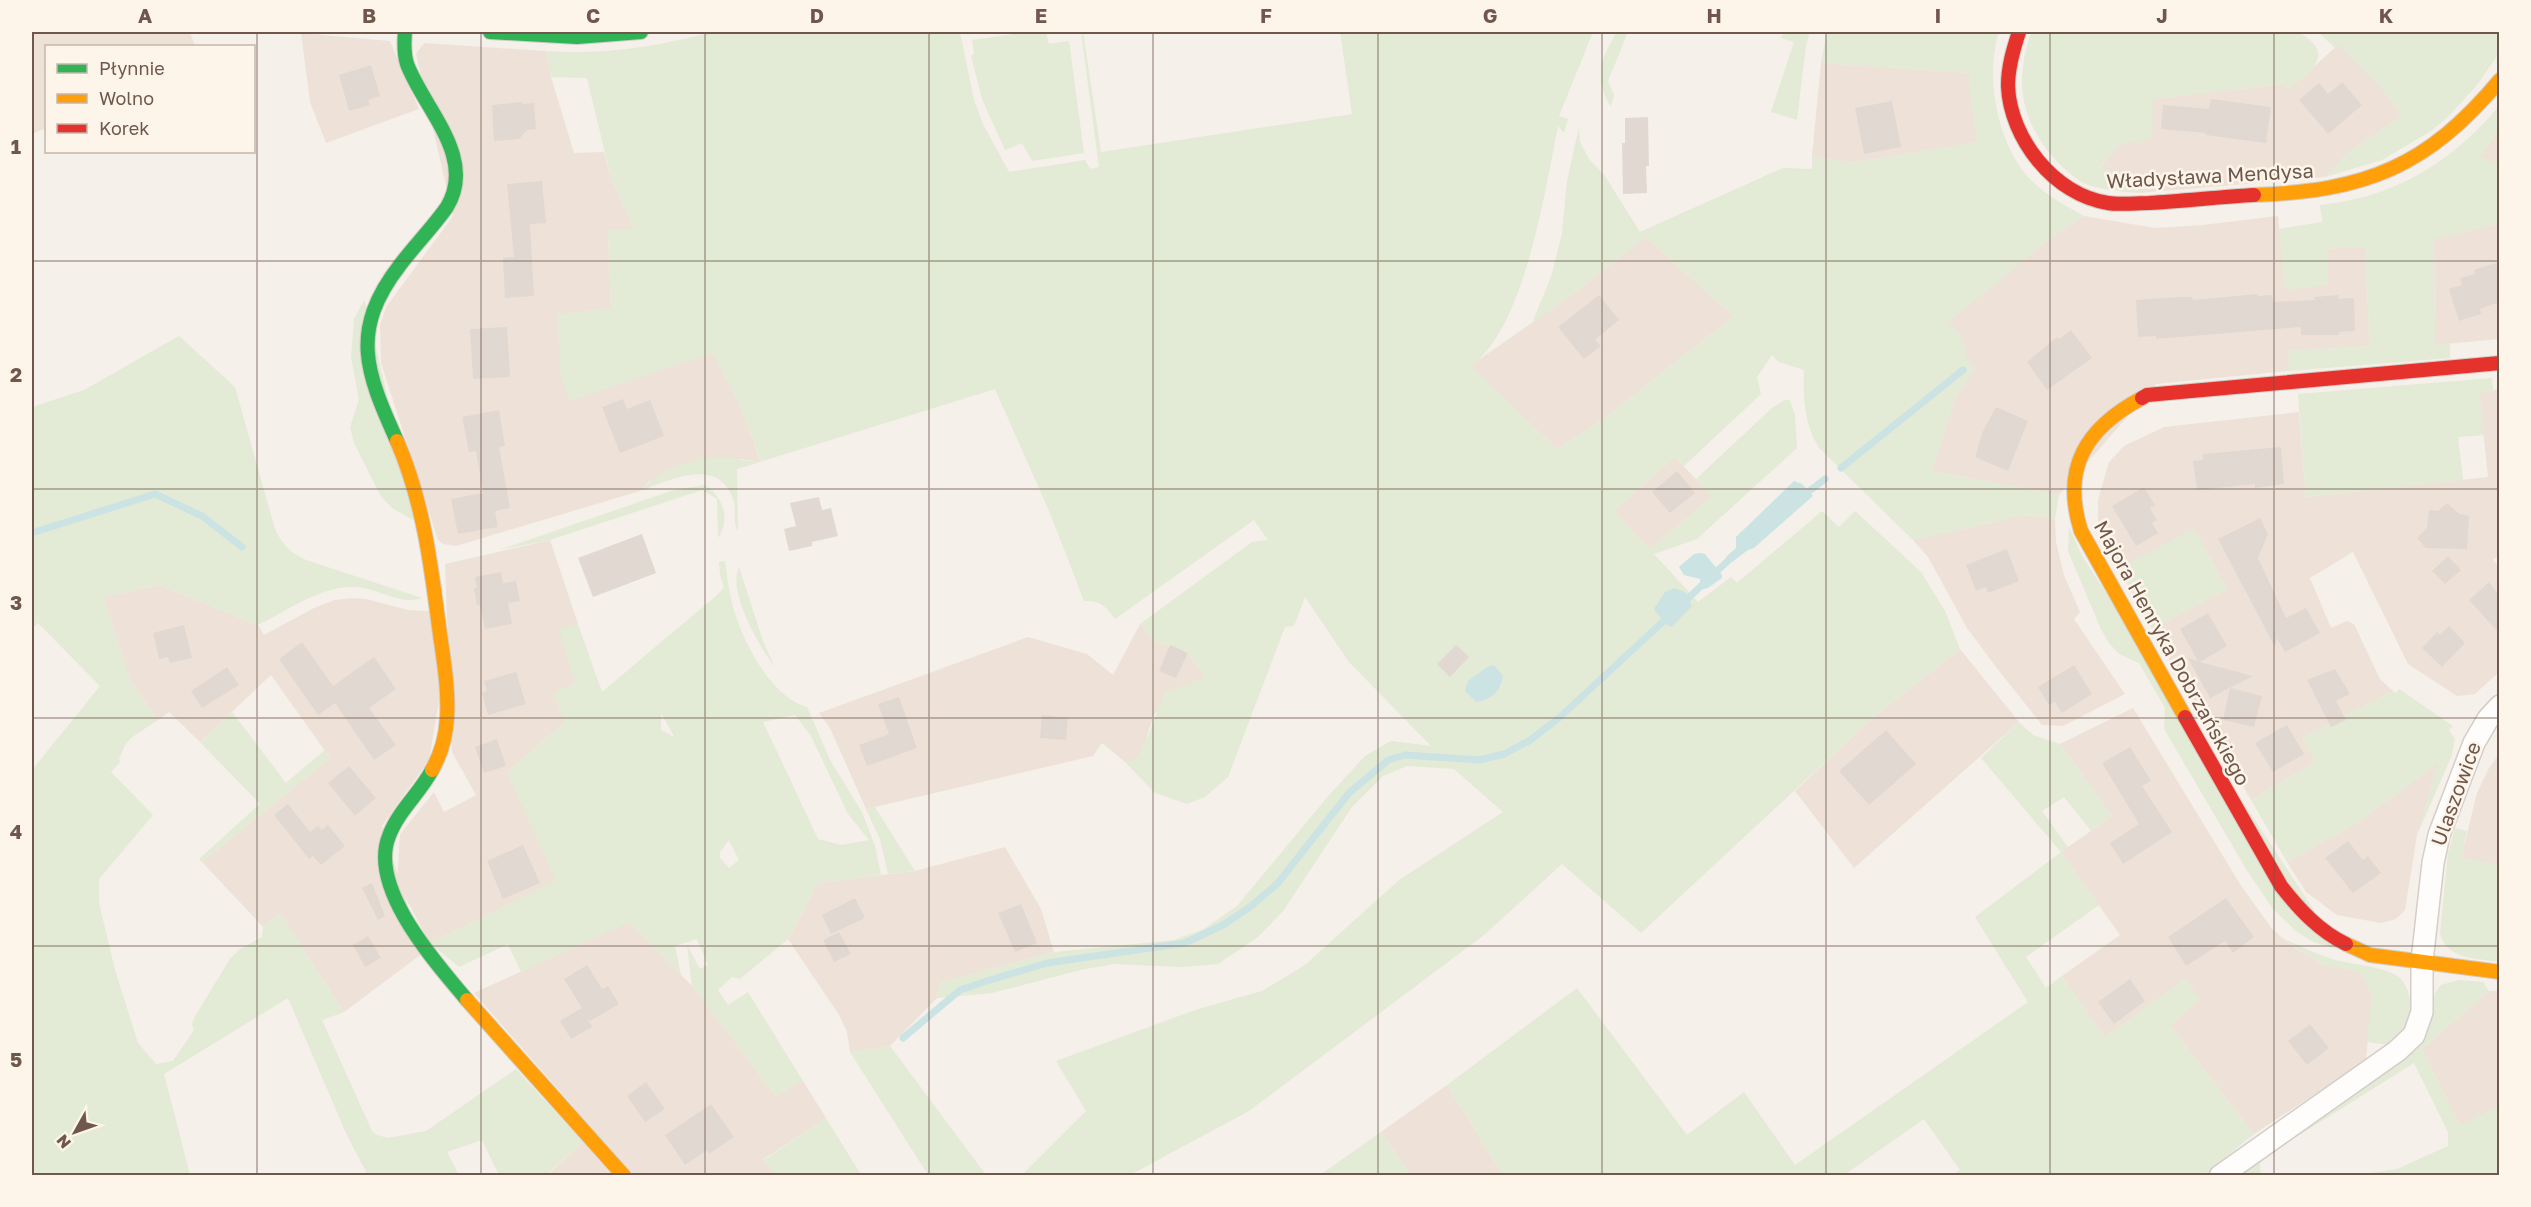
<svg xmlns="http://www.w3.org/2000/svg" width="2531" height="1207" viewBox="0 0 2531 1207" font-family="'Golos Text',sans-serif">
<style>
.residential{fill:#eee2d8}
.green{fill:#e3ead5;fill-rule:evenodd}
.water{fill:#cce3e4}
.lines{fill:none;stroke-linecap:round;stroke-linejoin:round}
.stream{stroke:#cce3e4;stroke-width:7}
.building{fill:#e1d8d2}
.street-casing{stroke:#d4cdc8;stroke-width:24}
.fast-casing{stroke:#d4ccc6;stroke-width:16}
.slow-casing{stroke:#d4ccc6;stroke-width:16}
.jam-casing{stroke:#d4ccc6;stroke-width:16}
.street{stroke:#fefdfc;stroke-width:21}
.fast{stroke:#30b455;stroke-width:14}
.slow{stroke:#ff9f0a;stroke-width:14}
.jam{stroke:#e5322d;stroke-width:14}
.grid{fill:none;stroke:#70574c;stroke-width:1.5;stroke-opacity:0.55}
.labels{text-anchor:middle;stroke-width:5;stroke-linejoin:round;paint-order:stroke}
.street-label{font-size:20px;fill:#70574c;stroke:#fdf5ea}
.neatline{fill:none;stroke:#70574c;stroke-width:2}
.grid-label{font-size:20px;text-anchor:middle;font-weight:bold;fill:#70574c}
</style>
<rect width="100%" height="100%" fill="#f5f0ea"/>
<path class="residential" d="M32 32H190L195 46H46V128L32 134Z
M301 33 390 41 419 109 326 143 310 102Z
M424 43 546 51 551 77 574 153 604 152 611 178 635 230 608 232 611 308 570 401 712 352 739 402 761 462 741 459 649 481 640 491 456 546 443 544 438 540 381 363 380 325 386 307 453 216 416 54Z
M2339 44 2382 88 2402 116 2348 153 2325 177 2139 193 2135 173 2111 171 2100 168 2153 99 2283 84 2288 90Z
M1821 63 1970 73 1969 88 1978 142 1851 163 1812 156Z
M2499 130V164L2478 158Z
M2084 216 2156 228 2202 225 2278 216 2285 289 2327 249 2365 246 2370 346 2289 351V371L2156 384 2059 495 1932 471 1954 400 1975 368 1968 364 1962 337 1947 322 2060 231Z
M2499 224V339L2435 345 2434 238Z
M1645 237 1734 316 1605 418 1557 449 1470 366 1580 289Z
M2499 389 2500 554 2493 560 2499 567V672L2475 694 2457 696 2408 664 2353 552 2310 578 2331 628 2347 621 2354 624 2380 679 2393 691 2303 738 2315 762 2251 800 2152 629 2227 589 2194 529 2119 569 2104 541 2098 520V500L2109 462 2124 446 2164 427 2299 412 2306 497 2488 477 2479 393Z
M1675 457 1712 496 1650 550 1614 511Z
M2026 515 2055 519 2056 542 2064 575 2080 612 2074 619 2125 694 2063 726 2042 725 1996 667 1967 628 1928 557 1913 540Z
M550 540 578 624 560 630 575 683 564 723 507 772 557 881 430 943 397 882 400 834 434 792 444 812 476 795 452 752 445 564Z
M159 585 258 625 264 635 314 608 335 600 352 598 366 599 408 610 430 611 440 695 429 760 382 826 423 953 344 1012 280 913 263 927 202 862 330 758 271 675 200 742 169 712 158 720 130 680 103 597Z
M1140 624 1154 641 1188 653 1205 677 1154 714 1143 750 1133 761H1124L1102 743 1093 756 866 809 830 728 819 713 1028 637 1087 654 1113 675Z
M1960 649 2019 722 1854 868 1795 791 1868 722Z
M2133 708 2240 884 2272 929 2288 943 2323 965 2359 971 2372 993 2366 1061 2254 1134 2170 1026 2104 1037 2062 976 2120 935 2061 852 2112 816 2060 744Z
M2499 754V865L2461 858 2477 793 2489 768Z
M2439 762 2417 835 2405 910 2396 919 2381 923 2337 915 2306 892 2287 862 2360 821Z
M1005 847 1041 909 1054 952 939 983 937 998 890 1046 850 1052 847 1032 839 1015 788 939 818 883 915 871Z
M629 922 697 991 775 1096 803 1081 826 1118 764 1159 774 1175H633L474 993Z
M2489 991H2499V1106L2463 1125 2458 1122 2422 1049Z
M1447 1085 1503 1175H1411L1381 1132Z
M583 1142 613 1176H546Z"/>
<path class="green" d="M712 32H960L974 100 983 124 1009 172 1085 160 1090 169 1099 167 1081 32H1083L1101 152 1352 114 1340 32H1593L1559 116 1568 119 1564 133 1558 126C1545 190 1525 327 1471 366L1557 449 1605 418 1734 316 1645 237 1580 289 1532 323 1551 277 1562 233 1567 181 1579 127 1580 142 1589 159 1605 176 1640 232 1783 168 1812 169V156L1851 163 1977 142 1969 88 1970 73 1821 63 1827 32H1999C1984 77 1998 150 2034 183 2049 197 2066 206 2084 216L2060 231 1948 322 1962 337 1968 364 1975 368 1954 400 1932 471 2059 495 2055 519 2026 515 1913 540 1819 448C1804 424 1803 397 1804 370L1779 362 1772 355 1757 377 1761 394 1684 466 1675 457 1614 511 1650 550 1711 496 1696 479 1773 407 1785 400H1790L1795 416 1797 448 1697 539 1654 554 1698 602 1731 577 1737 583 1822 511 1839 527 1855 511 1921 572 1945 611 1960 649 1868 722 1641 933 1562 864 1484 935 1249 1111 1130 1175H1022L1086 1111 1056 1061 1195 1010 1262 991 1305 965 1399 880 1503 812 1454 769 1407 766 1383 776 1352 807 1283 911 1258 937 1218 964 1182 967 1115 964 1085 969 992 993 937 998 939 983 1054 952 1174 940 1204 929 1237 906 1330 794 1365 756 1391 741 1431 746 1349 662 1305 597 1294 626 1285 627 1228 777 1205 797 1187 804 1155 793 1124 761H1133C1149 744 1154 715 1165 693L1205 677 1188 653 1154 641 1140 624 1252 542 1268 540 1254 520 1115 619C1106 606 1100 600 1084 601L1050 513 995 389 737 469 738 531C732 522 737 509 733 499 718 456 670 480 640 491 658 471 688 459 715 457 730 457 746 462 761 461L739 402 712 353 570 401 561 377 557 314 611 308 608 231 634 229 611 178 587 78 551 77 546 51C602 55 657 47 712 32Z
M1029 32H1046L1049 44 1069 41 1084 153 1032 161 1022 143 1005 150 982 99 971 56 974 54 972 40Z
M1616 32H1628L1608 81 1614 95 1611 106C1603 98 1599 75 1602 64 1604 53 1612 42 1616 32Z
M1785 32H1810L1806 45 1797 120 1771 112 1794 42 1781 38Z
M2031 32H2298C2338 54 2310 71 2288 91L2283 84 2153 99 2152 139 2120 144 2100 167 2111 171 2135 173 2139 193C2124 192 2091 189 2080 181 2044 157 2016 112 2023 67 2024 55 2028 43 2031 32Z
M2318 32H2499V51L2497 56 2477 85 2448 117 2431 131 2382 160 2325 177 2348 153 2402 116 2382 88 2339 45 2335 48Z
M2499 106V130L2479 157 2499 164V224L2434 239 2435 344H2450V358L2289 371 2288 351 2370 346 2365 247 2327 249 2328 285 2285 290 2279 229 2322 222 2320 205C2393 198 2453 162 2499 106Z
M364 300 368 311 415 521 392 508 380 495 354 443 350 427 359 400 351 356 354 319Z
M179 336 235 387 275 529C283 546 290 552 306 560L422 598C400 606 376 587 354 587 321 586 286 611 258 625L159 585 103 597 130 680 158 720 132 737 125 745 119 759 120 762 111 772 153 815 99 879V903L115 970 138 1043 156 1064 173 1061 194 1030 192 1024 194 1018 230 959 240 949 262 937 263 927 280 913 344 1012 322 1020 372 1131 377 1135 388 1138 426 1131 516 1069 583 1142 546 1175H499L482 1140 447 1152 459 1175H362L366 1172 346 1133 288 998 164 1074 190 1175H32V770L100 686 38 623 32 629V407L84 390Z
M2492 378 2493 390 2479 393 2484 435 2458 437 2463 480 2306 497 2298 394Z
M705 485C723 497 731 519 718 538L717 499 702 490 550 540 499 550 674 490Z
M2069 527 2082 556 2340 950 2313 942 2296 931 2273 909 2248 872 2164 729 2165 708 2139 663 2119 654 2109 643 2101 629 2068 551Z
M2194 528 2227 589 2152 629 2119 569Z
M725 561C727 574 728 587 731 599 739 635 769 697 807 707L830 760 862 812 875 846 881 875 818 883 788 939 740 979 732 977 718 990 728 1005 748 992 803 1081 775 1096 692 986 687 945 700 969 708 965 697 939 675 946 681 975 629 922 521 972 508 944 459 967 430 943 556 881 507 772 564 723 553 693 575 683 559 629 578 624 602 692 716 596 724 588 720 575 719 562ZM661 713 674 736V737L661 730ZM795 715 811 736 848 814 869 840 841 845 818 839 763 722ZM729 840 739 860 729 868 720 858V852Z
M739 567 763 641 775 668C760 646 727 593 739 567Z
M2399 689 2453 726 2449 730 2455 739 2452 755 2417 835 2438 763 2360 821 2287 862 2251 800 2315 762 2302 738 2393 691 2396 693Z
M232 712 286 783 325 750 330 758 202 862 199 859 260 804 200 742Z
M2019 722 2033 735 2060 744 2112 816 2091 831 2064 797 2042 811 2068 847 2061 852 2099 905 2026 957 2046 988 2062 976 2104 1037 2186 978 2200 999 2170 1026 2254 1134 2204 1175H1953L1960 1170 1924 1119 1844 1175H1503L1447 1085 1577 988 1687 1135 1744 1092 1795 1165 2028 1002 1975 917 2061 852 1981 758Z
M875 807 915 871 888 874 880 839 866 809Z
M2455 828 2467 831 2461 858 2499 865V962C2477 958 2446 960 2440 933L2448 854Z
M2280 937C2297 945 2314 953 2332 959 2349 964 2388 967 2400 978 2411 989 2412 1009 2412 1023L2389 1045 2367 1042 2372 993 2359 972 2323 965Z
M2459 980 2483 982 2489 991 2422 1049 2458 1122 2463 1124 2499 1106V1175H2358L2397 1169 2448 1146V1132L2414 1063 2274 1151 2272 1146 2391 1064 2430 1007 2435 993 2441 985Z
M890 1046 986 1175H928L850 1052Z
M826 1118 861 1175H774L764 1160Z
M1381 1132 1411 1175H1320Z
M2259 1158 2261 1175 2232 1176Z"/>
<path class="water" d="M1794 481 1802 484 1813 496 1754 548 1748 550 1731 563 1726 557 1736 548V537Z
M1700 553 1705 554 1722 575V578L1708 588 1700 590V579L1684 575 1679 567 1694 554Z
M1675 588 1686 593 1692 606 1672 627 1665 624 1654 609 1665 592Z
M1494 665 1503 676C1500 692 1492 699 1476 702L1465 691 1468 681 1487 667Z"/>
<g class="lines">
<path class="stream" d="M1841 468 1963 370
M1804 495 1825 479
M32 533 155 494 202 516 242 547
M1683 603 1734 555
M903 1038 960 990 987 981 1047 963 1185 943 1223 925 1250 907 1277 884 1349 793 1388 760 1405 755 1479 760 1504 754 1529 741 1560 717 1668 617"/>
</g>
<path class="building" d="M371 65 380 96 368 100 370 105 349 111 339 75Z
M2342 82 2362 105 2328 134 2299 100 2319 83 2328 94Z
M2211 99 2271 107 2266 143 2206 135V133L2161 129 2163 105 2209 109Z
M1892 101 1901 147 1864 154 1855 108Z
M522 102V104L534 103 536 129 527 130 519 139 494 141 492 105Z
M1648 117 1649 166H1646L1647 193 1623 194 1622 143H1625V118Z
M542 181 546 223 530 224 534 296 505 298 503 258 514 257 507 184Z
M2496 263 2499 275V302L2480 309 2481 314 2459 321 2449 289 2462 285 2460 278 2475 274 2474 270Z
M2257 294 2258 296 2272 295 2273 302 2315 300 2314 297 2338 295 2339 299 2354 298 2355 331 2339 332V335H2301V327L2156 339V336L2138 337 2136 300 2177 297H2192L2193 300Z
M1599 295 1619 320 1595 340 1601 346 1584 359 1558 327Z
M507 327 510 377 473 379 470 329Z
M2071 330 2092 358 2047 390 2027 362 2057 337 2059 339Z
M623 399 627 409 650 400 664 436 620 453 602 407Z
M1996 407 2028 421 2008 471 1975 457 1983 431Z
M499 410 505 446 499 447 510 508 495 511 498 527 458 534 451 499 483 493 476 451 469 452 462 417Z
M2281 447 2284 484 2255 488V484L2197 490 2193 461 2203 460V454Z
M1677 471 1695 493 1670 513 1652 492Z
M2144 487 2155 505 2150 508 2157 520 2152 523 2158 533 2136 546 2112 506Z
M819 497 822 510 831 508 838 536 812 542V546L789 551 784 529 796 526 790 503Z
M2447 503 2459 514 2469 516 2467 549 2426 548 2417 538 2427 528 2429 510 2438 511Z
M2260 518 2268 534 2258 558 2286 618 2306 608 2320 633 2285 652 2277 638 2275 647 2218 539Z
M642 534 656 573 593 597 578 558Z
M2007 549 2019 581 1988 593 1986 587 1976 591 1966 565Z
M2448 556 2461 570 2445 584 2432 571Z
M501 572 503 583 516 581 520 601 508 603 512 624 485 629 480 605H477L474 589 477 588 475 577Z
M2489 582 2499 595V633L2469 600Z
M2208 613 2227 646 2200 662 2253 676 2210 698 2188 658 2198 661 2180 629Z
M184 625 192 658 170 663 168 657 159 659 153 633Z
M2449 626 2465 643 2442 667 2422 648 2437 632 2440 635Z
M302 642 333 686 374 657 396 689 369 708 396 745 374 760 335 703 318 715 279 659Z
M1170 645 1188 653 1176 678 1159 671Z
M1456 645 1469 657 1450 677 1437 664Z
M2074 665 2092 694 2062 713 2055 702 2049 705 2038 687Z
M227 667 239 685 202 708 191 691Z
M2335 669 2350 694 2336 701 2346 720 2331 727 2307 680Z
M516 672 526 704 488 715 482 693 487 691 484 681Z
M2230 688 2262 696 2254 727 2223 720Z
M899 697 917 748 867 766 859 745 889 734 878 704Z
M1042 715 1068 718 1066 740 1040 738Z
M2287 725 2304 754 2273 772 2255 743Z
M1886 730 1916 764 1869 805 1839 771Z
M497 739 506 766 484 773 475 747Z
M2130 747 2151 781 2142 786 2172 832 2123 864 2110 843 2139 824 2102 763Z
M349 766 376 798 355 816 328 783Z
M288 804 310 832 318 826 322 830 328 825 345 846 321 865 313 856 309 859 274 815Z
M2348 841 2363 860 2368 856 2381 873 2353 893 2325 858Z
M523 845 540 883 503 899 487 861Z
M372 883 385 916 378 920 362 888Z
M855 898 865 918 831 934 822 915Z
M2226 898 2254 937 2233 953 2225 941 2186 966 2168 937Z
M1021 904 1037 943 1015 952 998 913Z
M839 932 851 954 834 962 823 940Z
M368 936 381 958 365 967 353 945Z
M587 965 602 989 608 986 619 1004 590 1021 587 1017 592 1027 571 1039 560 1021 582 1008 564 979Z
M2130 979 2145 1001 2114 1024 2098 1002Z
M2310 1024 2329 1048 2307 1065 2288 1041Z
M646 1082 665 1109 645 1122 627 1096Z
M711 1104 734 1137 709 1154 707 1150 685 1165 665 1135Z"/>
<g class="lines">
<g class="street-casing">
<path id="street" d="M2220 1176 2397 1051 2414 1035 2422 1012V961L2433 863 2439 835 2474 743 2488 719 2500 706"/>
</g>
<g class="fast-casing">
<path id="fast" d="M490 32 577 37 641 32
M397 441C366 372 349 331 400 265 415 245 433 227 447 207 477 157 424 109 407 64 404 54 404 43 405 32
M432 770C420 793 398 811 389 836 368 888 436 963 467 1000"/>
</g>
<g class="slow-casing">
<path id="slow" d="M2254 195C2366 191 2427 167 2500 80
M2142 398C2086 428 2061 468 2081 531L2185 717
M397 441C423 501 431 564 439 627 443 657 449 688 447 718 446 736 441 754 432 770
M2346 944 2370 955 2500 972
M467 1000 624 1176"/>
</g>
<g class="jam-casing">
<path id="jam" d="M2019 32C2013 50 2008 67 2008 86 2010 138 2054 195 2108 203 2121 205 2136 203 2149 203 2184 201 2219 197 2254 195
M2142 398 2147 395 2500 363
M2185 717 2281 886C2299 909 2319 931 2346 944"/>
</g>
<use href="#street" class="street"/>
<use href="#fast" class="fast"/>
<use href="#slow" class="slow"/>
<use href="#jam" class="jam"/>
</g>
<path class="grid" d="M257 32V1176M481 32V1176M705 32V1176M929 32V1176M1153 32V1176M1378 32V1176M1602 32V1176M1826 32V1176M2050 32V1176M2274 32V1176M32 261H2500M32 489H2500M32 718H2500M32 946H2500"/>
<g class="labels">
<g class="street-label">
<text transform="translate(2210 176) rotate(-3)" y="7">Władysława Mendysa</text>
<text transform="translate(2172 653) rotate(61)" y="7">Majora Henryka Dobrzańskiego</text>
<text transform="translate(2456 794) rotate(-70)" y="7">Ulaszowice</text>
</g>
</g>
<rect width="2531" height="1207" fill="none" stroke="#fdf5ea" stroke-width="66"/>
<rect x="45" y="45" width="210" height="108" fill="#fdf5ea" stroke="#c5b6ab" stroke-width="1.5"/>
<rect x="57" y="64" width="30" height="9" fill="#30b455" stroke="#c5b6ab" stroke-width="1.5"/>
<text x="99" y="75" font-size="18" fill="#70574c">Płynnie</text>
<rect x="57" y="94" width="30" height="9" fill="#ff9f0a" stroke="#c5b6ab" stroke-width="1.5"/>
<text x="99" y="105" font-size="18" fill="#70574c">Wolno</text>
<rect x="57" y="124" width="30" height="9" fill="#e5322d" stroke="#c5b6ab" stroke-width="1.5"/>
<text x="99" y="135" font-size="18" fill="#70574c">Korek</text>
<g transform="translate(75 1132) rotate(230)" stroke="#fdf5ea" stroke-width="4.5" paint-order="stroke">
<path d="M0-4.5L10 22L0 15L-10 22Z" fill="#70574c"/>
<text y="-9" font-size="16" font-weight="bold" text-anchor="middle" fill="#70574c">N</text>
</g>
<rect x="33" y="33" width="2465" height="1141" class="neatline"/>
<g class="grid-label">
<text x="145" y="23">A</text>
<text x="369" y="23">B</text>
<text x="593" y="23">C</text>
<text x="817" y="23">D</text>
<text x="1041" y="23">E</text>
<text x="1266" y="23">F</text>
<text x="1490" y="23">G</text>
<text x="1714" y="23">H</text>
<text x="1938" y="23">I</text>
<text x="2162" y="23">J</text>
<text x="2386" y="23">K</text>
<text x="16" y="154">1</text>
<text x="16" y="382">2</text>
<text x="16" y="610">3</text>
<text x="16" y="839">4</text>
<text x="16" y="1067">5</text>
</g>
</svg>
